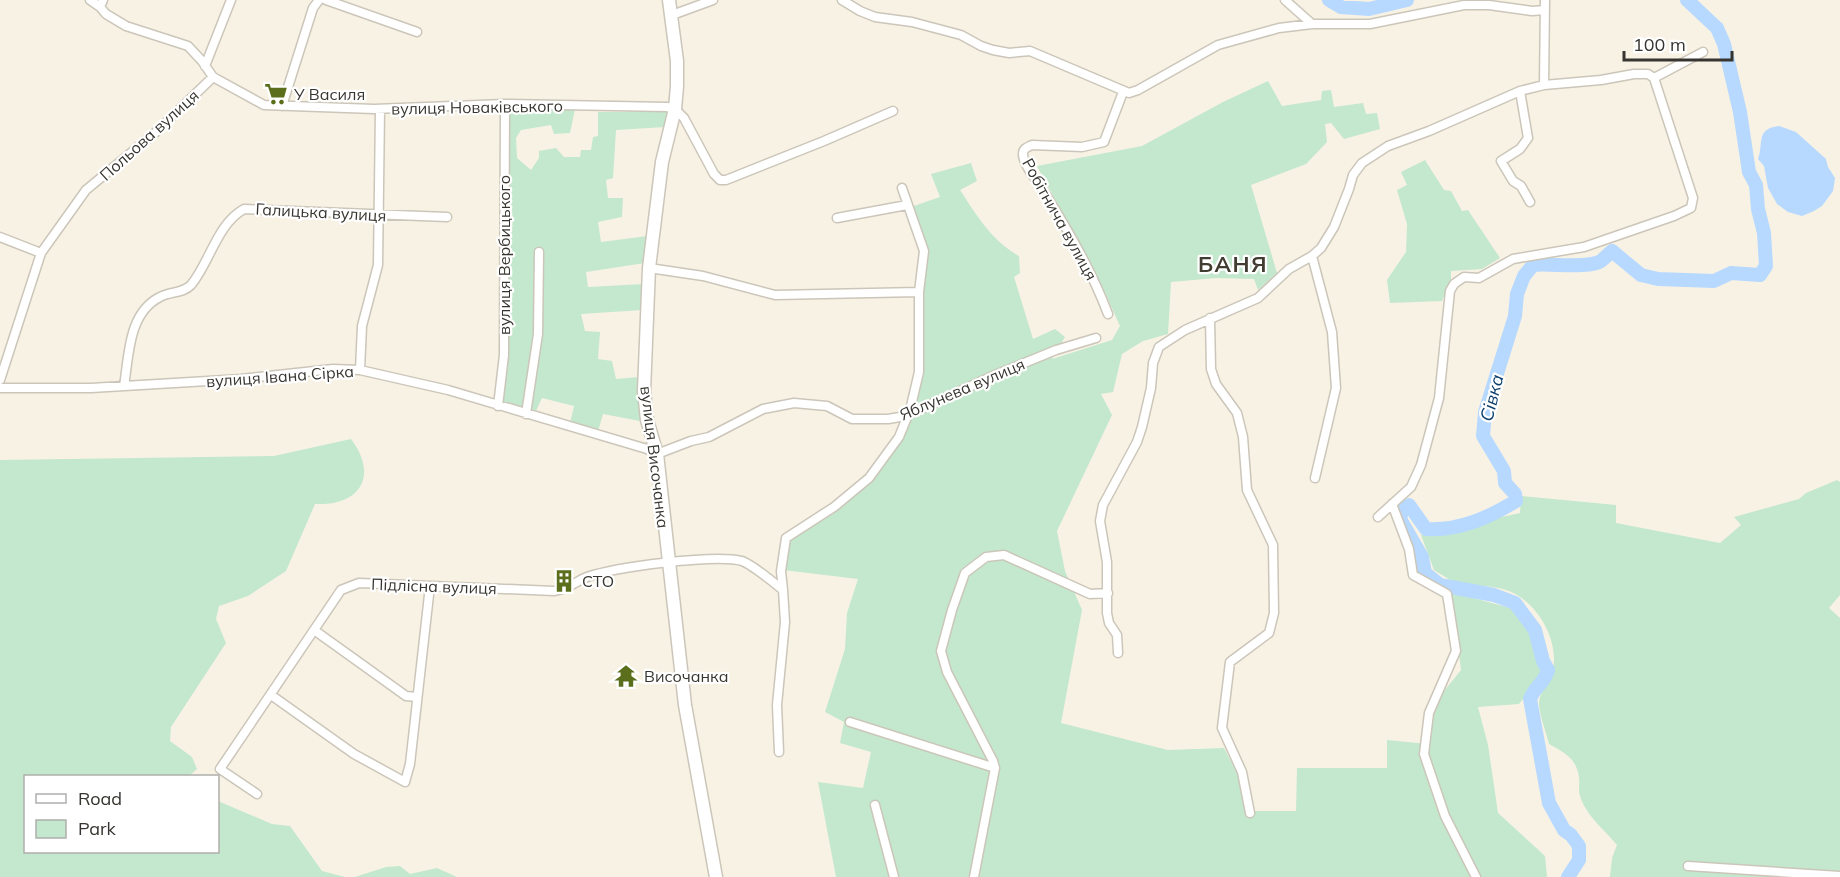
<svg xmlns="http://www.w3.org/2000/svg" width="1840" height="877" viewBox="0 0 1840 877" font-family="Mulish,sans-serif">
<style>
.green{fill:#c3e8cd}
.water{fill:#b7d9ff}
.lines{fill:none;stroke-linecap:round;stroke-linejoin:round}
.river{stroke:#b7d9ff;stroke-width:14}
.street-casing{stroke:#cbc6b9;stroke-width:11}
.secondary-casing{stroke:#cbc6b9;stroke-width:15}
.street{stroke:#fff;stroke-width:8}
.secondary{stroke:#fff;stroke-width:12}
.labels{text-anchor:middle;stroke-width:4.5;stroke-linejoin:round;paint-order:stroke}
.poi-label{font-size:16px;fill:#37352f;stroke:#fff;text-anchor:start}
.street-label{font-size:16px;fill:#37352f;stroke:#fff}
.water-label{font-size:18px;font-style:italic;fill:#0b3e6c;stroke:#fff}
.district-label{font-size:22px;font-weight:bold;letter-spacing:1.5px;fill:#413d32;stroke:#fff}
</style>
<rect width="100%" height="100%" fill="#f8f2e4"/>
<path class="green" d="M1268 81 1282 106 1321 100 1322 91 1331 90 1334 107 1363 103 1366 114 1377 113 1380 129 1344 139 1331 123 1325 124 1327 142 1306 164 1251 185 1277 273 1258 290 1254 279 1216 278 1171 282 1168 334 1143 341 1122 354 1113 392 1101 394 1112 415 1057 531 1065 571 1082 610 1061 723 1168 750 1224 748 1238 775 1245 809 1248 811H1296L1297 768H1387V740L1428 744 1431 724 1440 696 1461 670 1451 592 1514 609 1534 639 1543 674 1519 704 1478 707 1488 745 1498 813 1545 856 1547 877H836L818 782 863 788 871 752 840 743 844 722 825 712 845 649 847 613 858 579 783 570 789 541 833 514 871 480 908 421 918 393 923 296 927 250 911 207 940 197 931 174 971 163 977 181 960 190C977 216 992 241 1019 256L1020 273 1014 277 1033 339 1055 329 1065 337 1052 359 1112 340 1120 326 1101 284 1037 166 1142 146 1223 102Z
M501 107 575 109 570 133 554 134 551 125 521 130 516 138 517 158 531 170 539 158V151L556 148 564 157H580L581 150H591L593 137 598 136V112H669L665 127 616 130 613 178 606 180 608 198H623L622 217 598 222 601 242 648 236 645 263 586 272 588 287 644 284 642 310 581 314 585 331 600 332 598 359 612 361 616 379 639 377 640 421 603 414 598 431 570 423 574 406 542 398 535 413 501 403 504 267Z
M1425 160 1444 190 1451 191 1462 211 1468 210 1500 258 1482 269 1451 271V279L1442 301 1390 303 1387 280 1406 252 1407 224 1397 190 1407 185 1401 172Z
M351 439C379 476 360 506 315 504L286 571 248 596 219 606 216 619 226 643 171 727 170 741 192 757 197 769 189 776H26V852H218V801L272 824 290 826 322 871 345 877H0V460L274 456Z
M1837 480 1840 482V595L1829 608 1840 618V877H1610L1612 858 1617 845C1604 829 1587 817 1580 796 1578 790 1580 784 1579 777 1576 758 1565 753 1549 744 1546 732 1540 717 1539 704 1539 692 1548 685 1552 674 1561 644 1539 603 1509 591 1490 584 1468 587 1450 580 1445 577 1439 573 1434 570L1421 535 1520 513 1521 496 1616 505V523L1720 543 1741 525 1734 517 1799 499 1806 493Z
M400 866 410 874 437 868 457 877H355L386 867Z"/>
<path class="water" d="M1779 126 1796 132 1826 159 1828 167 1835 178 1833 191 1822 206 1814 211 1802 216 1788 212 1777 204 1768 188 1764 166 1758 159C1764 143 1755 129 1779 126Z"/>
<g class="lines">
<path class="river" d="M1329 0 1341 7 1369 9 1407 0
M1568 877 1579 860V846L1571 835 1564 830 1549 803 1530 699C1535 686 1544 684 1548 670L1543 661 1535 630 1515 603 1494 595 1440 585 1425 573 1422 557 1400 519 1402 511 1409 505 1426 529C1459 531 1488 518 1516 501L1515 494 1505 483 1504 471 1483 436 1485 412 1515 316 1517 294 1524 276 1533 265C1550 263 1588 269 1601 261 1605 258 1608 254 1612 251L1641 275 1658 279 1714 281 1731 273 1760 275 1766 266 1764 233 1758 209 1756 185 1749 172 1740 112 1724 44 1717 28 1687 0"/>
<g class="street-casing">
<path id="street" d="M90 0 100 7
M103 0 100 7 106 14 126 26 188 46 202 61 213 77 264 105 374 109 505 104 667 107 675 109 684 118 714 174 720 180H726L824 141 893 111
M326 0 417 32
M842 0 860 11 875 17 912 22 961 35 981 46 993 50 1009 53 1030 51 1129 93 1138 90 1218 45 1279 28 1312 24H1370L1464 5H1489L1532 11 1545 10
M1285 0 1312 24
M672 15 713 0
M205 66 231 0
M1654 78 1703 52
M1544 85 1545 0
M1520 91 1528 138 1520 149 1501 161 1513 181 1521 186 1530 202
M282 106 313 8 319 0
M837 218 907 205
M0 237 41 253
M1312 256 1332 332 1336 388 1315 478
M649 268 703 276 775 295 919 292
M1108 314C1091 269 1066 227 1041 187 1035 178 1023 164 1023 154 1023 148 1028 147 1032 145L1082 147 1104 142 1123 92
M1210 318 1211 369 1216 384 1237 413 1243 437 1247 490 1273 545 1274 613 1269 633 1230 662 1222 728 1242 772 1250 813
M360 370 362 326 378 265 380 109
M0 380 41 253 86 190 156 132 213 77
M124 386C129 356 128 313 160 297 171 291 182 294 191 285 210 262 217 224 244 209L447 217
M0 388H91L241 379 333 369 360 370 448 390 647 449 657 454 691 441 709 437 763 409 794 403 827 406 852 419H888L906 416 995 375 1056 350 1096 338
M498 406 504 355 505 104
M526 414 538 334 539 252
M1392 504 1409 549 1413 575 1447 594 1456 651 1429 713 1424 754 1445 816 1476 877
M1378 517 1411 487 1421 465 1439 398 1450 291 1454 284 1464 277 1479 278 1513 259 1584 247 1674 216 1691 208 1693 198 1654 78
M783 590 781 571 786 538 834 507 869 478 899 437 910 410 919 372V292L924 251 902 188
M314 630 406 696 417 697
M1118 653 1117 635 1109 623 1107 613V562L1100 521 1103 505 1137 442 1142 427 1151 388 1153 363 1159 347 1185 330 1258 298 1289 269 1312 256 1321 248 1334 227 1349 189 1353 175 1362 163 1388 146 1429 131 1520 91 1544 85 1601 80 1634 74H1648L1654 78
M271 695 354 754 405 782 410 764 430 586
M850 722 995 768
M257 794 220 769 341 590 359 583 554 591C570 589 574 582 587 577 615 567 715 554 742 561 753 565 773 582 783 590L785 622 777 705 779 752
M875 805 894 877
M1688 866 1840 876
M974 877 995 768 993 761 947 672 941 651 952 610 965 573 986 557 1004 555 1090 594 1108 593"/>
</g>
<g class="secondary-casing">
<path id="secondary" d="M669 0 677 61V86L675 109 662 162 649 268 644 391 647 420 657 454 685 705 716 877"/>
</g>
<use href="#street" class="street"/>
<use href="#secondary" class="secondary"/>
</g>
<defs>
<g id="supermarket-bare" transform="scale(1.8)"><path d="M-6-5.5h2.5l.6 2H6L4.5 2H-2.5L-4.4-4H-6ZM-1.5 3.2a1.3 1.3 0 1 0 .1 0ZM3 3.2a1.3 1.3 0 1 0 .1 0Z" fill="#5a6e1c" stroke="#fff" stroke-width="2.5" paint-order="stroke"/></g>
<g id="building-bare" transform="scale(1.8)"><path d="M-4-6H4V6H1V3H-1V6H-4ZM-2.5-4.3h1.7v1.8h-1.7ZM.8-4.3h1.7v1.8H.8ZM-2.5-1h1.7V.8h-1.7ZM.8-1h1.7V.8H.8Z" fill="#5a6e1c" stroke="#fff" stroke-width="2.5" paint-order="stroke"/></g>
<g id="temple-bare" transform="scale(1.8)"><path d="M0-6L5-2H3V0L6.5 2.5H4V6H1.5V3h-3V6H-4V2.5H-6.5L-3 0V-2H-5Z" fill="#5a6e1c" stroke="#fff" stroke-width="2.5" paint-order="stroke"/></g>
</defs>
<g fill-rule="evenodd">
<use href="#supermarket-bare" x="276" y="94"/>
<use href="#building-bare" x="564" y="581"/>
<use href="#temple-bare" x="626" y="676"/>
</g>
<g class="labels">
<g class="poi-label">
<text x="294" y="100">У Василя</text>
<text x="582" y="587">СТО</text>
<text x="644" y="682">Височанка</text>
</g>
<g class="street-label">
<text transform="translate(477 107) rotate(-1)" y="6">вулиця Новаківського</text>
<text transform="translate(149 135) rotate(-42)" y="6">Польова вулиця</text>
<text transform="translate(321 212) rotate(3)" y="6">Галицька вулиця</text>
<text transform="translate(1060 219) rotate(61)" y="6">Робітнича вулиця</text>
<text transform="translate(504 255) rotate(-90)" y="6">вулиця Вербицького</text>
<text transform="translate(280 376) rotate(-4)" y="6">вулиця Івана Сірка</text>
<text transform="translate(962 389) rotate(-23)" y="6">Яблунева вулиця</text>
<text transform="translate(655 457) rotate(83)" y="6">вулиця Височанка</text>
<text transform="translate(434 586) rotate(2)" y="6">Підлісна вулиця</text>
</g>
<g class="water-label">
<text transform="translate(1492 398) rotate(-76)" y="6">Сівка</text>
</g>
<g class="district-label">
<text x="1233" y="272">БАНЯ</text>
</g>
</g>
<rect x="24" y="775" width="195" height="78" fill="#ffffff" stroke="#afaeac" stroke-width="1.5"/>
<rect x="36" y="794" width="30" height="9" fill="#ffffff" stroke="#afaeac" stroke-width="1.5"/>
<text x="78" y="805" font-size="18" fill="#37352f">Road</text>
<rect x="36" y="820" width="30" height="18" fill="#c3e8cd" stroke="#afaeac" stroke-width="1.5"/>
<text x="78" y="835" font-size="18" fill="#37352f">Park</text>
<path d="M1624 51v9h108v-9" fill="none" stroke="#37352f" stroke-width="3"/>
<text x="1633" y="51" font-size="18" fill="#37352f" stroke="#ffffff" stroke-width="4.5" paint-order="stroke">100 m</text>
</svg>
